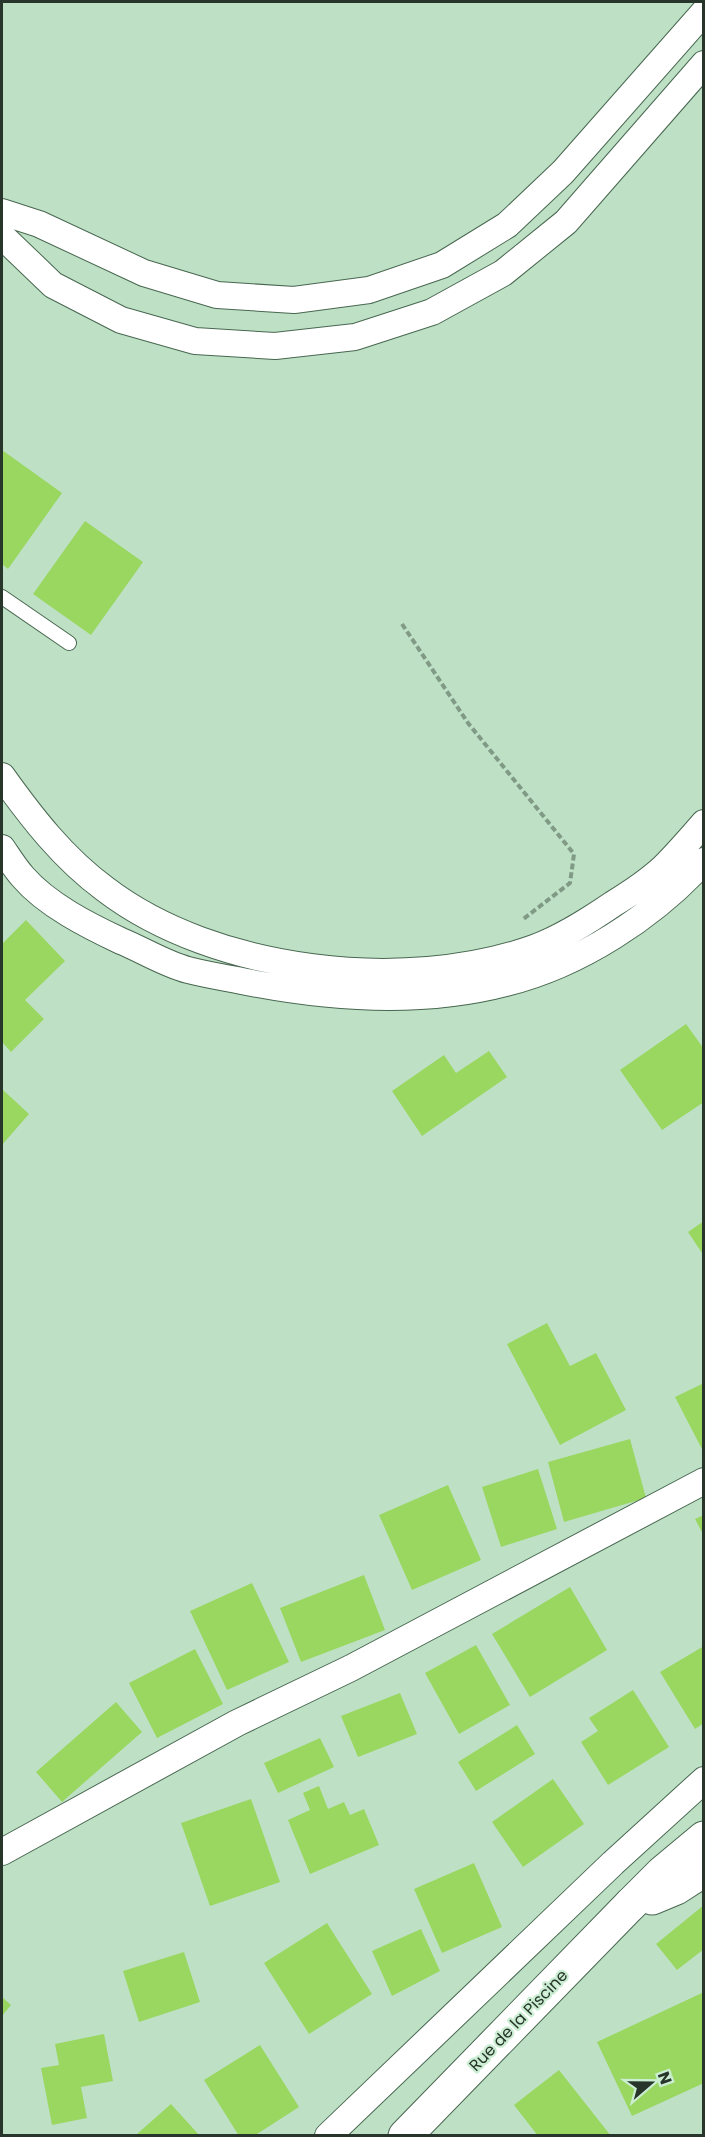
<svg xmlns="http://www.w3.org/2000/svg" width="705" height="2137" viewBox="0 0 705 2137" font-family="Poppins,sans-serif">
<style>
.building{fill:#9ad760}
.lines{fill:none;stroke-linecap:round;stroke-linejoin:round}
.lane-casing{stroke:#486750;stroke-width:16}
.street-casing{stroke:#486750;stroke-width:28}
.secondary-casing{stroke:#486750;stroke-width:35}
.highway-casing{stroke:#486750;stroke-width:35}
.path{stroke:#809a86;stroke-width:4;stroke-dasharray:6 3;stroke-linecap:butt}
.lane{stroke:#fff;stroke-width:14}
.street{stroke:#fff;stroke-width:26}
.secondary{stroke:#fff;stroke-width:33}
.highway{stroke:#fff;stroke-width:33}
.labels{text-anchor:middle;stroke-width:4.5;stroke-linejoin:round;paint-order:stroke}
.street-label{font-size:16px;fill:#27352a;stroke:#cbeed3}
</style>
<rect width="100%" height="100%" fill="#bee1c6"/>
<path class="building" d="M2 450 62 493 8 569 2 564Z
M85 521 143 562 91 635 33 594Z
M26 920 65 961 25 1000 44 1019 11 1052 2 1042V944Z
M686 1024 704 1049V1102L662 1130 620 1070Z
M489 1051 507 1077 422 1136 392 1091 444 1055 456 1073Z
M2 1089 29 1114 2 1145Z
M704 1221V1256L688 1232Z
M547 1323 570 1366 596 1353 626 1410 560 1445 507 1344Z
M704 1383V1453L675 1397Z
M630 1439 646 1498 564 1522 548 1462Z
M538 1469 557 1529 501 1547 482 1487Z
M448 1485 481 1560 412 1590 379 1515Z
M704 1515V1536L695 1519Z
M364 1575 385 1630 301 1662 280 1608Z
M252 1583 289 1662 227 1690 190 1611Z
M570 1587 607 1650 530 1697 492 1634Z
M476 1645 510 1705 459 1734 425 1673Z
M704 1646V1723L695 1729 660 1672Z
M195 1649 223 1704 157 1738 129 1683Z
M633 1690 669 1747 608 1785 581 1742 598 1731 589 1718Z
M400 1693 417 1734 358 1757 341 1716Z
M116 1702 142 1732 62 1802 36 1772Z
M517 1725 535 1754 476 1791 458 1762Z
M320 1738 334 1767 278 1793 264 1763Z
M553 1779 584 1824 523 1867 492 1822Z
M319 1786 328 1809 344 1802 350 1815 364 1809 379 1845 310 1874 288 1820 310 1810 303 1793Z
M251 1799 280 1882 210 1906 181 1823Z
M474 1863 502 1927 442 1953 414 1889Z
M704 1905V1949L677 1970 656 1944Z
M327 1923 372 1994 309 2034 264 1963Z
M421 1929 440 1971 392 1996 372 1951Z
M184 1952 200 2002 139 2022 123 1971Z
M704 1992V2083L632 2116 597 2042Z
M2 1997 11 2005 2 2016Z
M104 2034 113 2081 81 2087 87 2118 52 2125 41 2068 59 2065 55 2044Z
M260 2045 299 2107 254 2136H239L204 2080Z
M559 2070 611 2136H538L514 2105Z
M171 2104 200 2136H139L137 2134Z"/>
<g class="lines">
<g class="lane-casing">
<path id="lane" d="M2 597 69 643"/>
</g>
<g class="street-casing">
<path id="street" d="M2 212 39 224 144 273 217 295 294 300 369 290 442 265 507 225 563 172 704 12
M2 236 53 285 121 320 195 341 275 346 355 337 432 312 503 273 566 222 704 64
M2 776C32 818 63 858 105 889 215 973 405 994 534 948 563 937 588 921 613 904 631 893 649 881 664 867 678 853 691 838 704 823
M2 848C9 858 15 868 23 877 47 905 89 926 121 941 143 950 165 964 188 970 204 974 220 977 237 980 324 998 418 1006 506 983 579 965 653 917 704 861
M2 1852 237 1723 351 1668 704 1481
M328 2136 613 1863 704 1780"/>
</g>
<g class="secondary-casing">
<path id="secondary" d="M405 2136 631 1904"/>
</g>
<g class="highway-casing">
<path id="highway" d="M652 1898 676 1888 704 1870
M631 1904 662 1873 704 1838"/>
</g>
<path class="path" d="M402 624 468 723 574 854 570 883 522 920"/>
<use href="#lane" class="lane"/>
<use href="#street" class="street"/>
<use href="#secondary" class="secondary"/>
<use href="#highway" class="highway"/>
</g>
<g class="labels">
<g class="street-label">
<text transform="translate(518 2020) rotate(-46)" y="6">Rue de la Piscine</text>
</g>
</g>
<rect width="705" height="2137" fill="none" stroke="#27352a" stroke-width="6"/>
<g transform="translate(651 2083) rotate(70)" stroke="#cbeed3" stroke-width="4.5" paint-order="stroke">
<path d="M0-4.5L10 22L0 15L-10 22Z" fill="#27352a"/>
<text y="-9" font-size="16" font-weight="bold" text-anchor="middle" fill="#27352a">N</text>
</g>
</svg>
